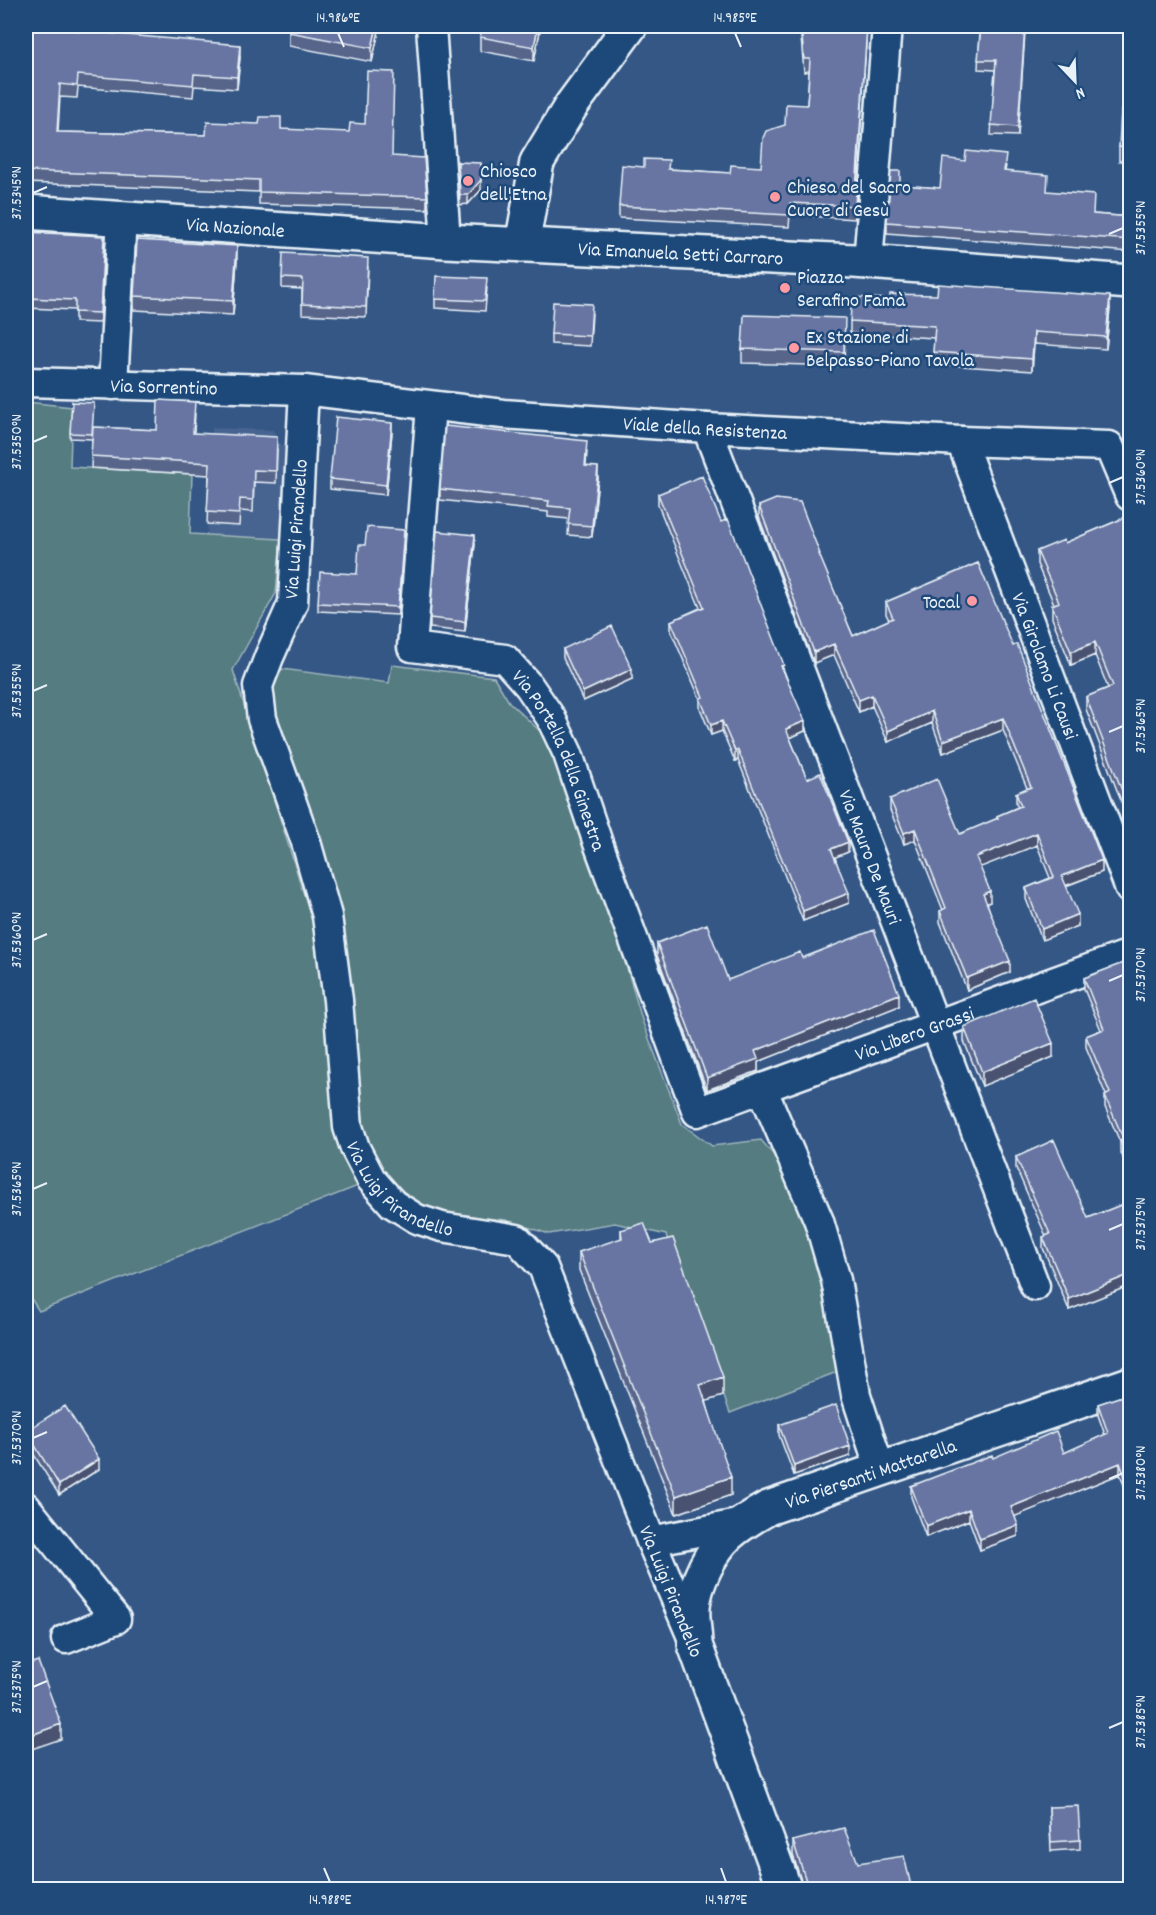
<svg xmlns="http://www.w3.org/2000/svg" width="1156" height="1915" viewBox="0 0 1156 1915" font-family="Dekko,sans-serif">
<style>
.built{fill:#476390}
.green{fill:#557b81;stroke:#9eb6bc;stroke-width:1.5}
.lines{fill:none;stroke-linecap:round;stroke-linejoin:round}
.minor-casing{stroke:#e8f1f8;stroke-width:33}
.tertiary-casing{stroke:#e8f1f8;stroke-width:38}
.primary-casing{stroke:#e8f1f8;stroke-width:38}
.minor{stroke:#1f4a7a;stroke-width:28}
.tertiary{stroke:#1f4a7a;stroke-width:33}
.primary{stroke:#1f4a7a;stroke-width:33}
.wall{fill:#59658b;stroke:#e8f1f8;stroke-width:1.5}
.shaded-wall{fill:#495271;stroke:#e8f1f8;stroke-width:1.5}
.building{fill:#6875a2;stroke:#e8f1f8;stroke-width:1.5}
.ticks{fill:none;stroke:#e8f1f8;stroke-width:2}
.poi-dot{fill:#ff9aa2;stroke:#1f4a7a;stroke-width:2}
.labels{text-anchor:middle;stroke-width:5;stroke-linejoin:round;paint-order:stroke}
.poi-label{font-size:20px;fill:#e8f1f8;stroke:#1f4a7a;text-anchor:start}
.street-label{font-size:20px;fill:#e8f1f8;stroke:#1f4a7a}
.neatline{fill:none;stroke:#e8f1f8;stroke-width:2}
.ticks-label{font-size:15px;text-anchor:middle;fill:#e8f1f8}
</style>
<rect width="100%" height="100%" fill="#355786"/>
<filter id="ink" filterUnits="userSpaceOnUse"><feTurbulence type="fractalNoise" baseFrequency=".0167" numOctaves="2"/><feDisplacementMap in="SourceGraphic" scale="12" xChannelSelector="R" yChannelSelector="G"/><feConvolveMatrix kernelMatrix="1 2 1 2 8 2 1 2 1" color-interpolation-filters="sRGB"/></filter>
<g filter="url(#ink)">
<path class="built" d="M212 428 273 430 279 442 287 449 281 539 207 535Z"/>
<path class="green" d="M26 402 72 407 70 467 192 474 190 534 281 539 276 593 233 670 320 945 363 1184 39 1311 26 1291Z
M392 665 494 677 509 702 541 732 576 810 597 866 643 1023 682 1124 712 1146 761 1140 782 1165 823 1277 837 1372 730 1413 666 1235 615 1223 549 1234 506 1220 444 1214 415 1201 390 1180 377 1163 359 1120 318 835 274 705V686L282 669 389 683Z"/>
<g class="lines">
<g class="minor-casing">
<g id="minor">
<path d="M431 26 446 241"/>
<path d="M868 262 887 26"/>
<path id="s1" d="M26 382 304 390 503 414 707 428 961 441 1109 446 1130 496"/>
<path d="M113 385 122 217"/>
<path id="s2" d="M304 390 293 603 269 657 258 686 262 719 306 842 327 916 338 1000 348 1127 355 1148 371 1179 393 1204 417 1219 442 1227 517 1239 543 1267 651 1541 692 1637"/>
<path id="s3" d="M431 406 412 647 505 659 529 686 551 718 568 754 598 843 697 1112 1130 954"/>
<path id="s4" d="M707 428 1035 1286"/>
<path id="s5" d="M961 441 1130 889"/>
<path d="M762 1088 819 1221 836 1280 856 1395 880 1469"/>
<path d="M26 1507 116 1619 66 1639"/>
<path d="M651 1541 743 1523"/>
</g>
</g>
<g class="tertiary-casing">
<g id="tertiary">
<path id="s6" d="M26 212 446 241 854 261 1130 282"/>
<path id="s7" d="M785 1890 695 1645C695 1633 692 1620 693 1608 694 1585 712 1549 729 1534 741 1523 754 1516 768 1508L1130 1384"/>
</g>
</g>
<g class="primary-casing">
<path id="primary" d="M522 245 537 162 571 106 630 26"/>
</g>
<use href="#minor" class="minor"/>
<use href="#tertiary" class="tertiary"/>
<use href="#primary" class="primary"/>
</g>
<path class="wall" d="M26 26 240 57 237 89 194 86 193 97 78 87 77 98 60 97 58 132 206 135 281 129 392 156 427 197V209L259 204V192L26 183Z
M291 26H380L372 62 289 46V32Z
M541 26 534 61 480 51V37Z
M800 26H867L855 219 790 215 789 227 619 218V206L669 169 730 173 761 167 785 125 807 105 809 71 804 72Z
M974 26H1025L1018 136 991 135 995 70 978 69 980 31 974 30Z
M1093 26H1131V31L1093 29Z
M1131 77V161H1119V147L1129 111Z
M965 161 1006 166 1005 171 1094 214 1131 217V252L887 233V222L900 185 940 188Z
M458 162 481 190 468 204 460 205Z
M26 232 104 246 100 323 75 322V310L26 308Z
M237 260 233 315 134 310V296Z
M368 267 366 317 302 314V289L282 288V278Z
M487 288 485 311 435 308V299Z
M1110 308 1106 349 1034 344 1032 371 933 364 934 338 850 333V321Z
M592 314 590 346 551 344V334Z
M845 333 844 366 742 363V349Z
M72 402 93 427 157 430 195 414 194 433 277 449 276 483 254 482 253 512 240 511 239 526 207 524 209 475 91 468 92 439 70 438Z
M392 432 386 495 330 489V479Z
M587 452 586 466 598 478 592 537 568 535 569 519 548 517V512L440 500V489Z
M658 494 784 672 805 731 790 738 807 779 848 852 835 857 849 903 803 921 738 760 735 761 722 731 711 735 700 708V699L671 631V621L700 608 658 505Z
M759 506 820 558 853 636 889 620 886 614V602L978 563 1102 872 1066 886 1078 926 1042 940 1026 899V888L1050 878 1037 845 980 867 990 902 987 903 1010 972 967 990 940 922V911L943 910 915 840 904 844 890 810V799L960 834 997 819V816L1018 807 1016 804V793L1027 788 1003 730 943 753 932 723 888 742 872 706 859 712 834 655 814 663 759 517Z
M1131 515V827L1086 709V697L1108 688 1095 655 1071 665 1052 618V605L1054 604 1037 564V551L1065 543Z
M404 538 398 615 318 611V603L357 574 365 545Z
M475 544 465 632 430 628V618Z
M563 649 632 679 583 701 563 658Z
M657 943 728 980 802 958 899 1006 758 1062V1071L707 1090 657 955Z
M1131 960V1178L1120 1150V1142L1105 1107V1096L1106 1095 1086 1047V1036L1101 1030 1084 989V978Z
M964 1027 1053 1057 982 1086 964 1041Z
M1016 1157 1088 1218 1131 1201V1285L1069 1310 1043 1248V1237L1046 1236 1016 1168Z
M621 1230 652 1243 723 1396 706 1401 731 1495 676 1514 579 1270V1252L621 1239Z
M1131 1393V1492L1127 1493 1120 1474 1015 1516 1018 1536 980 1550 969 1520 926 1537 911 1497V1486L993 1458 1064 1453 1105 1435 1098 1415V1404Z
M779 1425 850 1456 794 1475 779 1435Z
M26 1431 99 1469 59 1495 26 1442Z
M1049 1807 1080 1840V1849L1051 1851Z
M793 1841 858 1863 912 1890H804L793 1855Z"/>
<path class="shaded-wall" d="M377 26H380L372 62V48Z
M538 26H541L534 61V47Z
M867 26 855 219V206Z
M1025 26V33L1018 136V127Z
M240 45V57L237 89V77Z
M481 163V190L468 204V195Z
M237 246V260L233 315V301Z
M1110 296V308L1106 349V337Z
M1034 332V344L1032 371V359Z
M392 423V432L386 495V485Z
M598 467V478L592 537V526Z
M404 530V538L398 615V607Z
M475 535V544L465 632V622Z
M1095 642V655L1071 665V652Z
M834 644V655L814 663V652Z
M632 669V679L583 701V692Z
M872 695V706L859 712V700Z
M932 711V723L888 742V731Z
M1003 718V730L943 753V741Z
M722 721V731L711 735V725Z
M805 721V731L786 739V729Z
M738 750V760L735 761V751Z
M915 829V840L904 844V833Z
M1037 833V845L976 869V857Z
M848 842V852L831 859V849Z
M1102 860V872L1062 887V876Z
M990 891V902L983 905V894Z
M849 893V903L803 921V911Z
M1078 914V926L1042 940V929Z
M1010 961V972L967 990V978Z
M899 994V1006L758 1062V1071L707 1090V1078L755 1051Z
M1053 1043V1057L982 1086V1072Z
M1131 1274V1285L1069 1310V1299Z
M723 1377V1396L700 1403V1385Z
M850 1446V1456L794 1475V1466Z
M99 1459V1469L59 1495V1485Z
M1120 1463V1474L1011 1518V1507Z
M731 1477V1495L676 1514V1496Z
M1131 1481V1492L1127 1493V1482Z
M969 1509V1520L926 1537V1526Z
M1018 1525V1536L980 1550V1539Z
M61 1724V1739L26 1751V1737Z"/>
<path class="building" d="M26 26 240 45 237 77 194 74 193 85 78 75 77 86 60 84 57 132 206 135 207 122 259 124 260 117H281V129L349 132 350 123 365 124 367 71 394 72 392 156 424 158 427 197 259 192V180L26 171Z
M291 26H377L372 48 289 32Z
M483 26H538L534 47 480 37Z
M801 26H867L855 206 790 203 789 215 619 206 622 165 644 167V159L669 160 668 169 730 173 731 165 761 167 763 138 766 131 785 125 786 104 807 105 810 59H804Z
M981 26H1025L1018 127 991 125 996 60H978Z
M1131 77V148L1119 147 1121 110 1129 111Z
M966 151 1006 155 1004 171 1048 175 1047 191 1094 195 1093 214 1131 217V240L887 222 891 171H900V185L940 188 943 158 965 161Z
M458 162 481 163V180L468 195H460Z
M26 232 104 236 100 313 75 312V300L26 298Z
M137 240 237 246 233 301 134 296Z
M283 253 368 258 366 307 302 304 303 279 282 278Z
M436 276 487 278 485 301 435 299Z
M938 284 1110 296 1106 337 1034 332 1032 359 933 352 935 326 850 321 852 297 890 299V294L937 295Z
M553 302 592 304 590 336 551 334Z
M744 315 845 318 844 352 742 349Z
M158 400 195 402 193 433 277 437 276 471 254 470 253 500 240 499 239 514 207 512 210 463 91 456 93 427 157 430Z
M72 402 94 403 92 434 70 433Z
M336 417 392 423 386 485 330 479Z
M445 426 587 441 585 466 598 467 592 526 568 524 570 508 548 506 549 501 440 489Z
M702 476 721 522 728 519 784 665 781 666 805 721 786 729 807 779 820 773 848 842 831 849 849 893 803 911 738 750 735 751 722 721 711 725 700 698 703 697 671 621 704 607 658 494Z
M776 499 800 502 820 554H819L853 636 893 618 886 602 978 563 1013 646 1017 644 1102 860 1062 876 1078 914 1042 929 1026 888 1054 877 1037 833 976 857 990 891 983 894 1010 961 967 978 940 911 946 908 915 829 904 833 890 799 937 779 960 834 998 818 997 816 1021 806 1016 793 1031 787 1003 718 943 741 932 711 888 731 872 695 859 700 834 644 814 652 759 506Z
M1131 515V814L1086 697 1113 686 1095 642 1071 652 1052 605 1059 602 1037 551 1064 540 1065 543Z
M367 527 404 530 398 607 318 603 320 572 357 574 359 545H365Z
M437 531 475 535 465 622 430 618Z
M612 626 632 669 583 692 563 649Z
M707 924 728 980 800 952 802 958 874 930 899 994 755 1051 758 1059 707 1078 657 943Z
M1131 960V1167L1120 1140 1123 1138 1105 1096 1110 1093 1086 1036 1104 1029 1084 978Z
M1034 998 1053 1043 982 1072 964 1027Z
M1054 1140 1088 1218 1131 1201V1274L1069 1299 1043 1237 1050 1234 1016 1157Z
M644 1223 652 1243 673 1238 723 1377 700 1385 731 1477 676 1496 579 1252 622 1238 621 1230Z
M1131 1393V1481L1127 1482 1120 1463 1011 1507 1018 1525 980 1539 969 1509 926 1526 911 1486 992 1455 993 1458 1056 1431 1064 1453 1108 1433 1098 1404Z
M836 1405 850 1446 794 1466 779 1425Z
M65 1406 99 1459 59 1485 26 1431Z
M38 1661 61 1724 26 1737V1665Z
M1078 1806 1080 1840 1051 1842 1049 1807Z
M844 1828 858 1863 904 1856 912 1890H809L793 1841Z"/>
</g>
<path class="ticks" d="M338 33 344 47M735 33 741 47M33 193 47 187M1109 234 1123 228M33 442 47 436M1109 483 1123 477M33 691 47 685M1109 732 1123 726M33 940 47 934M1109 981 1123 975M33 1189 47 1183M1109 1230 1123 1224M33 1438 47 1432M1109 1479 1123 1473M33 1687 47 1681M1109 1728 1123 1722M324 1868 330 1882M721 1868 726 1882"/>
<g class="poi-dot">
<circle cx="468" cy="181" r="6"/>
<circle cx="775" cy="197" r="6"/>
<circle cx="785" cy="288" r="6"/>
<circle cx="794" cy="348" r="6"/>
<circle cx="972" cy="601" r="6"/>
</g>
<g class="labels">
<g class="poi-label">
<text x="480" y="177">Chiosco<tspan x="480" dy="23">dell'Etna</tspan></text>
<text x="787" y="193">Chiesa del Sacro<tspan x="787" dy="23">Cuore di Gesù</tspan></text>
<text x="797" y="283">Piazza<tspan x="797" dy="23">Serafino Famà</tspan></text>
<text x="806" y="343">Ex Stazione di<tspan x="806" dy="23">Belpasso-Piano Tavola</tspan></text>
<text x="960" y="608" text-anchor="end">Tocal</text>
</g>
<g class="street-label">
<text dy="7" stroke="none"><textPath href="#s6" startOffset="210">Via Nazionale</textPath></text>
<text dy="7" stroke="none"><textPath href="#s6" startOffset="656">Via Emanuela Setti Carraro</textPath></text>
<text dy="7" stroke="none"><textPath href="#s1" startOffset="138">Via Sorrentino</textPath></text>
<text dy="7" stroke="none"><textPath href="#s1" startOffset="681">Viale della Resistenza</textPath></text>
<text transform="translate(295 529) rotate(-86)" y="7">Via Luigi Pirandello</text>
<text dy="7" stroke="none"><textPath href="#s5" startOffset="240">Via Girolamo Li Causi</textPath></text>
<text dy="7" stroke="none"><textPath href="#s3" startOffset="452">Via Portella della Ginestra</textPath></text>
<text dy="7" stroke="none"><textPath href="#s4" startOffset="459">Via Mauro De Mauri</textPath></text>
<text dy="7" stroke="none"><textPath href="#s3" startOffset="1062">Via Libero Grassi</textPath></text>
<text dy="7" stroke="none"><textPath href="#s2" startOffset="842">Via Luigi Pirandello</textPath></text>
<text dy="7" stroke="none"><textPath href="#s7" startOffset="537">Via Piersanti Mattarella</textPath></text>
<text transform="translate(672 1591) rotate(68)" y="7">Via Luigi Pirandello</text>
</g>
</g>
<rect width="1156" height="1915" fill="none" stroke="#1f4a7a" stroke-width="66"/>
<g transform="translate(1075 81) rotate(157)" stroke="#1f4a7a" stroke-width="4.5" paint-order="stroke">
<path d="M0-4.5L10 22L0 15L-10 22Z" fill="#e8f1f8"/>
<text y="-9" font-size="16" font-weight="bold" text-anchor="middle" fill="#e8f1f8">N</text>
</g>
<rect x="33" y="33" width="1090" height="1849" class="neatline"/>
<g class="ticks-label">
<text x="338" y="22">14.986°E</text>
<text x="735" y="22">14.985°E</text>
<text transform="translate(16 193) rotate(-90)" y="5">37.5345°N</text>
<text transform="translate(1140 228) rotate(-90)" y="5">37.5355°N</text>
<text transform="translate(16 442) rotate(-90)" y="5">37.5350°N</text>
<text transform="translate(1140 477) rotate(-90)" y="5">37.5360°N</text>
<text transform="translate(16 691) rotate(-90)" y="5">37.5355°N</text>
<text transform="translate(1140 726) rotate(-90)" y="5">37.5365°N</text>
<text transform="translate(16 940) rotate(-90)" y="5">37.5360°N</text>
<text transform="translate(1140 975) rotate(-90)" y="5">37.5370°N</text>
<text transform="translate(16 1189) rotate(-90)" y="5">37.5365°N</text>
<text transform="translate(1140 1224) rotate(-90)" y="5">37.5375°N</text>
<text transform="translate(16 1438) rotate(-90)" y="5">37.5370°N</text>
<text transform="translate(1140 1473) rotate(-90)" y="5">37.5380°N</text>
<text transform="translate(16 1687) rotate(-90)" y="5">37.5375°N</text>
<text transform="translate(1140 1722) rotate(-90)" y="5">37.5385°N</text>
<text x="330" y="1904">14.988°E</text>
<text x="726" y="1904">14.987°E</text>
</g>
</svg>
